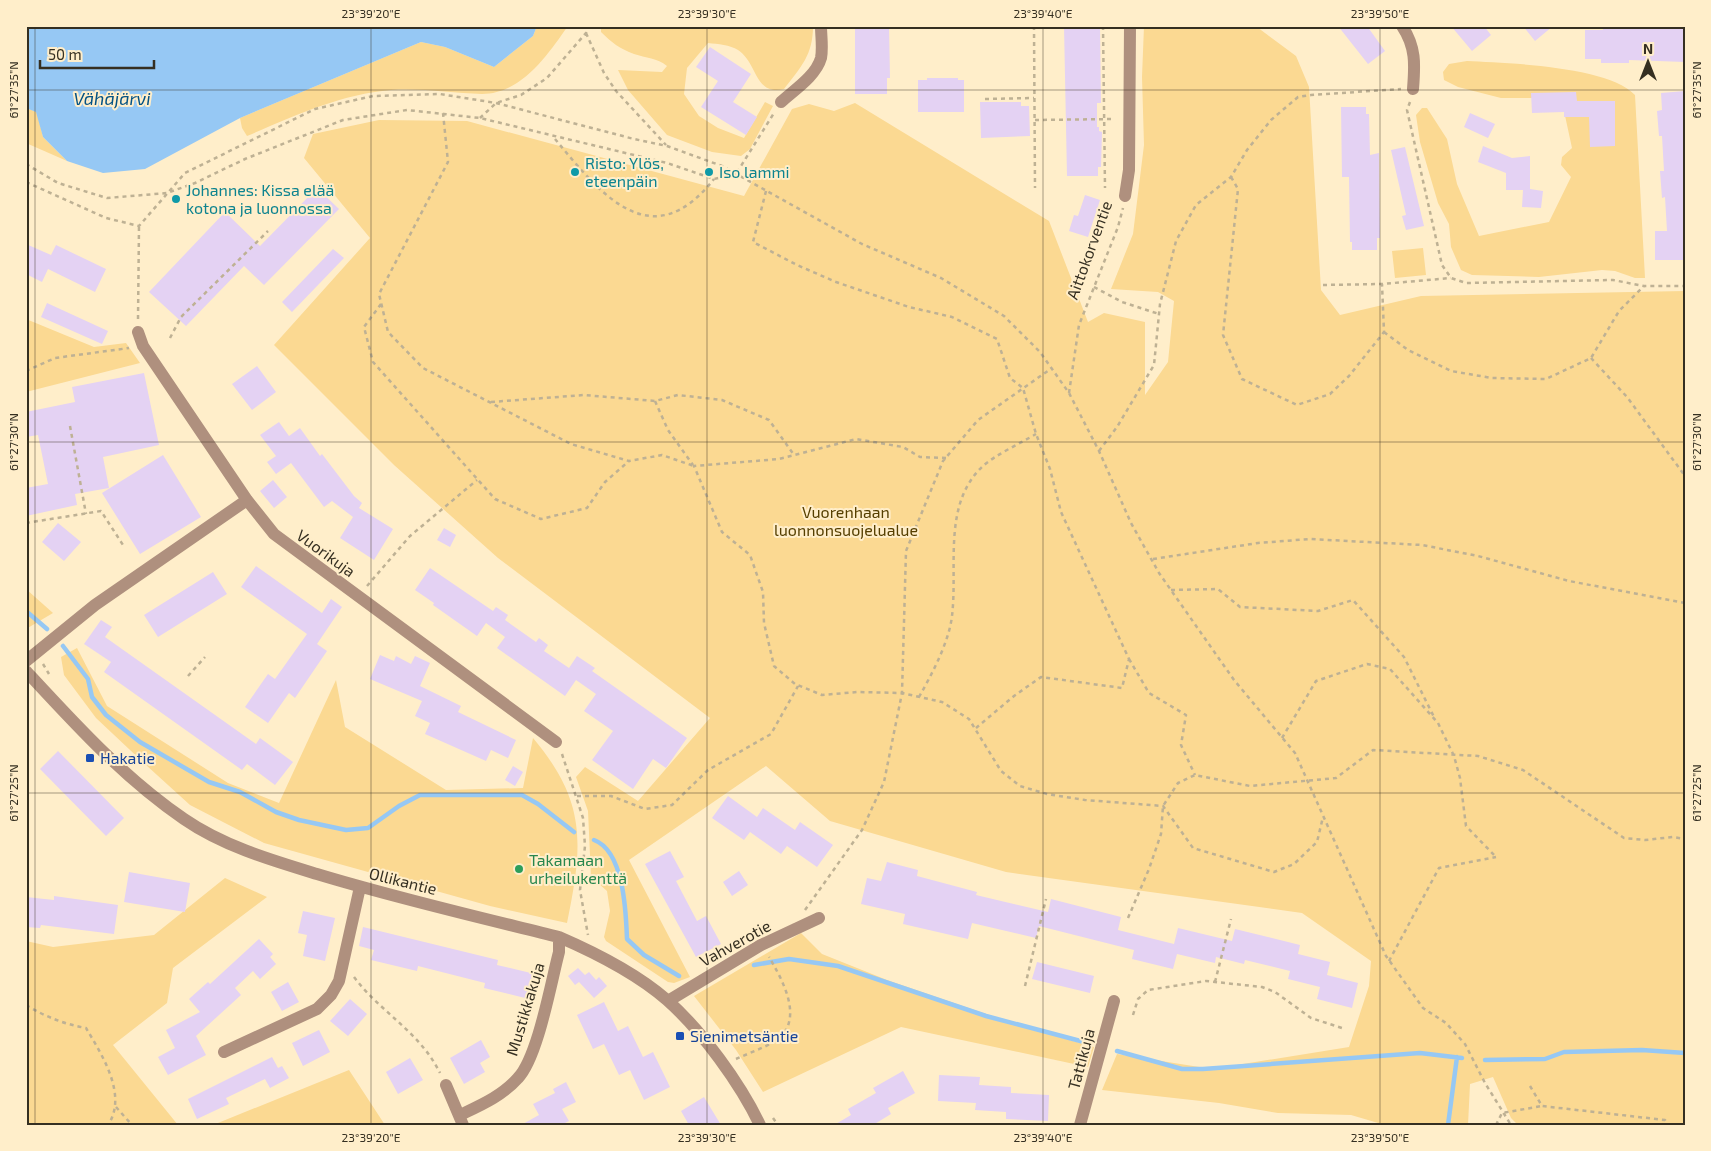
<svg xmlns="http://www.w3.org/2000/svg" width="1711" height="1151" viewBox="0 0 1711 1151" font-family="'Exo 2',sans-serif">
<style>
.green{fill:#fbd992}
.water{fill:#96c8f4}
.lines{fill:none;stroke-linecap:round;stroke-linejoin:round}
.stream{stroke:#96c8f4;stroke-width:4.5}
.building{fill:#e4d2f3}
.path{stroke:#beb194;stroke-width:2.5;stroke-dasharray:4 4;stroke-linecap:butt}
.minor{stroke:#af907e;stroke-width:12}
.ticks{fill:none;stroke:#352f21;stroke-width:1;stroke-opacity:0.45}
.culture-dot{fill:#0f9aa8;stroke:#ffeeca;stroke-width:2}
.transit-dot{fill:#1a4fb4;stroke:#ffeeca;stroke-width:2}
.leisure-dot{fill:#2e9e5b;stroke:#ffeeca;stroke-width:2}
.labels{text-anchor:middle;stroke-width:4;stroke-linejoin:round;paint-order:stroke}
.culture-label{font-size:16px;fill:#0d838f;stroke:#ffeeca;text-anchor:start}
.street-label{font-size:16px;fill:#352f21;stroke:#ffeeca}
.park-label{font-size:16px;fill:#563f00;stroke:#ffeeca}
.transit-label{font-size:16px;fill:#164399;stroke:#ffeeca;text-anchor:start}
.leisure-label{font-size:16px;fill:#27864d;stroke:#ffeeca;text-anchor:start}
.water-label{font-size:18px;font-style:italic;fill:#045284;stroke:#ffeeca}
.neatline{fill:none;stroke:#352f21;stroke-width:2}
.ticks-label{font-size:12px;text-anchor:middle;fill:#352f21}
</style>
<rect width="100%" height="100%" fill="#ffeeca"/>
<path class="green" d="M537 26H568C548 54 522 94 482 94 452 93 422 88 391 90 341 94 294 116 247 136L242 128 240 118 421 42 445 47 494 67 533 36Z
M601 26H813C813 55 801 67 784 89 754 96 758 63 738 50 730 45 718 44 708 43L687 68 684 94 699 116 718 128 744 138 765 102 773 106 750 149 741 156 712 152 667 135 628 90 618 70 662 72 667 66C657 58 646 58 634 54 620 49 611 42 601 32Z
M1144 26 1257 27 1296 56 1309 87 1321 290 1340 315 1421 296 1685 291V1125H1518L1511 1118 1493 1077 1470 1084 1468 1125H1385L1351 1115 1278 1113 1219 1103 1102 1090 1117 1054 1212 1069 1349 1047 1369 986 1371 961 1302 913 1006 872 830 821 766 766 629 860 690 977 674 983 668 982 606 941 604 937 610 911 607 891 591 877 588 811 576 777 585 767 638 801 710 718 498 558 394 465 274 345 370 238 304 158 313 134 379 120 467 121 744 196 792 109 809 104 834 111 855 103 1049 221 1088 322 1104 313 1145 322V395L1168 362 1174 301 1158 292 1111 289 1133 234 1144 145 1142 77Z
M1467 61C1506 63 1609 66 1635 95L1645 278H1635L1615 271 1602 270 1539 277 1472 275 1461 270 1451 247 1449 224 1438 203 1420 142 1416 115 1422 108H1427L1447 139 1457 184 1479 236 1549 222 1571 177 1561 165 1562 157 1572 148 1564 111 1546 98H1501L1458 87 1444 80 1443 72 1449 64Z
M26 108 37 112 43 137 67 161 26 143Z
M1423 248 1426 275 1395 278 1392 251Z
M26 319 94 347 126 343 140 363 26 392Z
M26 589 53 613 26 629Z
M77 648 107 706 228 783 279 803 336 680 345 727 446 790 523 788 533 738C587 802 583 845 567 923L490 906 264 843 190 805 146 765 96 718 64 675 61 657Z
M225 878 267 897 173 968 167 1003 113 1045 178 1125H26V941L53 947 154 935Z
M801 933 822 954 887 980 1021 1026 1094 1047 1088 1067 901 1027 763 1092 736 1050 694 996Z
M349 1070 385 1125H213Z"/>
<path class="water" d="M26 26H537L533 36 494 67 445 47 421 42 240 118 145 169 103 173 67 161 43 137 36 112 26 108Z"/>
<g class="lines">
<path class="stream" d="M26 611 47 629
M63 646 88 679 92 697 106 715 140 742 209 782 240 792 276 812 299 820 346 830 368 828 399 806 420 795H522L538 804 574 832
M594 840C624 851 626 912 627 939L644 955 679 976
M754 965 789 959 838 966 986 1016 1088 1043
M1117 1051 1182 1069H1203L1420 1053 1462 1058
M1485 1060 1545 1059 1564 1052 1642 1050 1685 1053
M1448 1125 1457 1057"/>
</g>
<path class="building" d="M855 26H889L890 78H887V94H855Z
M1064 26H1100L1101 103H1097V127H1099V131L1102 132 1101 167H1098V176H1067Z
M1338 26H1367L1385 51 1368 64Z
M1451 26H1484L1491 35 1472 51Z
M1523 26H1553L1535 41Z
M1603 26H1628V29L1685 28V62L1629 60V63H1601V59H1585V30H1603Z
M710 47 751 74 733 102 757 117 746 135 701 107 718 81 696 67Z
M927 78H958V80H964V112H918V80H927Z
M1685 91V260H1655V231H1667L1665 197 1662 198 1660 171H1664L1662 136H1659L1657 111 1662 110 1661 93Z
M1576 92 1577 101H1615V146L1590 147 1589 117H1564V112L1532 113 1531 93Z
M980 102H1021V106H1029L1030 136 981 138Z
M1341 107H1366V114H1369L1370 155 1379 153 1380 238H1377V250H1352V242H1350L1349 177H1342Z
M1470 113 1495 124 1488 138 1464 127Z
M1483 146 1512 158 1530 156V189L1543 191 1541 208 1522 207 1523 190H1506V173L1478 162Z
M1405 147 1424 226 1406 230 1402 216 1406 215 1391 150Z
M317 188 339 209 264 285 244 266 186 326 149 292 225 212 260 246Z
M1085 195 1100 200 1088 237 1069 231 1074 215 1078 216Z
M26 244 51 255 56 245 106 269 95 292 48 269 42 282 26 274Z
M333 249 344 258 292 312 282 302Z
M47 303 108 331 102 344 41 317Z
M257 366 276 392 252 410 232 384Z
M144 373 159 445 103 457 109 488 75 494 77 505 26 516V488L48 484 38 435 26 437V412L75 402 72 387Z
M279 422 289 436 300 428 320 456 322 454 354 496 362 503 359 508 393 529 374 560 340 538 353 517 332 501 324 507 291 463 276 474 267 462 276 456 260 435Z
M163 455 201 517 140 554 102 493Z
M273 480 287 497 274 508 260 491Z
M58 523 81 542 64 561 42 542Z
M444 528 456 535 450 547 437 540Z
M256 566 322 613 331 599 342 607 317 644 327 651 295 698 289 693 268 723 245 707 268 674 275 679 307 634 241 587Z
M430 568 493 611 496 607 508 615 505 620 536 642 539 638 548 645 544 651 569 668 577 656 595 668 592 671 687 738 666 768 653 759 633 789 592 760 613 731 584 711 596 694 576 680 565 696 497 648 505 637 486 623 477 636 433 605 434 603 415 590Z
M213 572 227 594 158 637 144 615Z
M101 620 112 627 105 637 256 744 260 738 293 762 275 785 247 764 242 770 104 672 111 662 84 644Z
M380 655 394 661 396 656 411 664 415 656 430 663 420 686 461 706 458 712 516 740 508 758 491 750 486 761 425 734 430 723 415 716 422 701 370 679Z
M58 751 124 818 106 836 40 769Z
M513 766 523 772 515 786 505 780Z
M728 796 757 817 763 808 795 830 800 822 833 845 817 867 787 846 781 854 750 832 744 840 712 818Z
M670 851 684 877 676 881 697 921 706 916 721 944 696 957 645 864Z
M887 862 918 870 917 876 977 892 976 895 1048 912 1051 899 1121 917 1118 930 1174 944 1178 928 1232 941 1235 929 1300 945 1298 954 1330 962 1327 975 1358 983 1352 1008 1317 999 1320 987 1288 979 1290 971 1245 960 1244 964 1216 957 1215 963 1177 954 1173 969 1132 959 1134 950 1039 926 1036 938 972 923 968 939 903 924 905 914 861 904 867 878 881 881Z
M739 871 748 885 732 896 723 882Z
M129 872 190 883 185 912 124 902Z
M54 896 118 905 114 934 41 925 40 928 26 927V897L54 900Z
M303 911 335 918 325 961 303 956 307 935 298 933Z
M363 927 498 960 497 965 535 974 529 999 484 988 485 983 418 966 417 971 371 960 374 950 359 946Z
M259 939 273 954 270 957 276 964 260 979 253 971 235 988 241 995 196 1036 206 1055 168 1075 158 1057 175 1048 166 1030 200 1012 189 999 208 982 210 984Z
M1037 962 1094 976 1090 993 1032 979Z
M578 968 585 975 589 972 596 980 599 977 607 986 594 998 579 982 575 985 568 976Z
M288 982 299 1002 282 1011 271 992Z
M350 999 367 1014 348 1036 330 1021Z
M604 1002 618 1031 628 1026 643 1057 653 1052 670 1087 644 1100 630 1070 619 1075 604 1044 593 1049 577 1015Z
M319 1030 330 1052 303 1066 292 1043Z
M481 1040 490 1057 480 1063 485 1072 464 1084 450 1058Z
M272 1057 278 1068 282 1066 289 1078 270 1088 265 1079 226 1098 229 1104 197 1119 188 1099Z
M410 1058 423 1080 398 1094 386 1072Z
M903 1071 915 1093 888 1108 891 1114 873 1125H834L851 1115 848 1109 876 1093 873 1088Z
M939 1075 980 1077 979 1085 1011 1087V1093L1049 1095 1048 1121 1006 1119V1112L975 1110 976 1103 938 1101Z
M566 1082 576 1102 562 1109 569 1121 561 1125H521L539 1115 533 1104 555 1093 553 1089Z
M704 1097 721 1125H689L681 1111Z"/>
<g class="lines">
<path class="path" d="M1034 26 1035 188
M1103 26 1105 188
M586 33 604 73 616 91 666 145
M985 99 1034 98
M1410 102 1407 110 1442 265 1451 278 1466 283 1613 280 1644 286H1685
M443 113 448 162 379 294 388 332 423 368 571 444 629 461 662 455 694 466
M480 118 496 103 521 95 547 78 586 33 587 26
M1035 120 1115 119
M555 139C600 193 651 259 714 179
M26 164 58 183 107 198 167 193 195 183 245 159 343 120 407 110 480 118 667 163 714 179 736 174 774 113
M1231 177 1238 189 1223 335 1242 379 1297 405 1330 394 1349 376 1384 332 1382 284
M26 182 106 218 139 226 185 173 315 109 373 96 440 94 496 103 634 139 667 146 722 166 862 244 941 278 1004 316 1040 352 1069 393 1099 451 1131 523 1159 573 1234 680 1295 753 1386 956 1423 1008 1446 1023 1465 1044 1485 1083 1511 1125
M766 191 753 242 797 265 836 282 909 307 952 317 997 339 1010 378 1023 388 1036 434 1050 469 1061 512 1129 659 1122 688 1041 677 1014 696 976 728
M1323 285 1382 284 1451 278
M1094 287 1122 302 1159 314
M381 304 364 327 373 362 495 499 541 519 587 508 605 482 629 461
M138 319 139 226
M1384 332 1408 350 1451 371 1492 378 1546 379 1591 358 1619 311 1644 286
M170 338 181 317 268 231
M1591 358 1627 397 1685 476
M26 371 55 358 129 348
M1069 393 1079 325 1118 227 1123 208
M655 401 668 430 693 465
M491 402 584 395 655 401 678 395 722 400 769 420 794 455
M70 426 86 514
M1099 451 1117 427 1154 365 1160 304 1176 241 1196 205 1231 177 1247 150 1271 120 1298 97 1311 95 1401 89
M946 458 920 457 903 447 856 439 779 459 694 466 722 532 750 555 763 592 764 623 774 666 795 684 822 695 857 692 902 693 942 702 969 719 1001 771 1020 786 1047 794 1085 800 1163 806 1193 848 1274 872 1294 864 1317 842 1323 817
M26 523 101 511 123 545
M1153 559 1258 543 1310 539 1422 545 1478 556 1569 581 1685 603
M367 586 410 536 477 480
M1171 590 1218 589 1240 607 1318 611 1353 600 1404 657 1434 717
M1129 659 1149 693 1186 715 1181 745 1195 775
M43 664 49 674
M188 676 205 657
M919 697C932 674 949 642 952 616 958 566 942 504 983 466 995 455 1021 443 1036 434
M1282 738 1316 681 1367 664 1390 669 1438 723 1454 756 1460 778 1466 826 1496 857
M562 754 583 818 585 846 580 890 588 935
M577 796H611L645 809 672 805 708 770 771 734 798 686
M805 910 862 830 884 782 902 693 906 551 943 461 978 420 1052 368
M1128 918 1149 869 1161 834 1163 806 1178 783 1195 775 1250 786 1336 778 1373 750 1478 756 1523 770 1624 838 1645 840 1673 837 1685 839
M1389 961 1439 868 1496 857
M354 977C380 1012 420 1032 440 1073
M1215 982 1231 919
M1025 986 1046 899
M26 1005C46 1017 64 1024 86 1028 102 1055 128 1095 108 1125
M1133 1015 1138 999 1148 990 1206 981 1262 987 1275 992 1311 1018 1342 1028
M736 1059C749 1053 764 1048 775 1041 806 1021 782 979 769 957
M1530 1086 1542 1106 1665 1120 1669 1125
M116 1107 132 1125
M773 1118 778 1125
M1496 1125 1502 1113 1542 1106"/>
<path class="minor" d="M1402 26C1416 47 1415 64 1413 89
M781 102C794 90 816 76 821 58 823 48 821 36 821 26
M1125 196 1129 170 1130 26
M138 332 143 346 247 500 274 534 556 742
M26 661 95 605 247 500
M26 671C75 724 124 778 184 819 223 846 271 860 317 874 396 898 478 917 559 937 596 953 636 973 667 1000 702 1031 740 1083 760 1125
M668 1001 761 945 819 918
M224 1052 317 1009 331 995 339 981 360 887
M446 1085 463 1125
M460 1115C481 1105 502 1096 518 1078 538 1057 551 982 559 952V937
M1080 1125 1114 1001"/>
</g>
<path class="ticks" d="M35 26V1125M371 26V1125M707 26V1125M1043 26V1125M1380 26V1125M26 90H1685M26 442H1685M26 793H1685"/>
<g class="culture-dot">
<circle cx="575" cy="172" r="5"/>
<circle cx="709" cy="172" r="5"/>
<circle cx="176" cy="199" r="5"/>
</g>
<g class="transit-dot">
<rect x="85" y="753" width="10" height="10" rx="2.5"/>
<rect x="675" y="1031" width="10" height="10" rx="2.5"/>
</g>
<circle class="leisure-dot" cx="519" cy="869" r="5"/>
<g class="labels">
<g class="culture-label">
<text x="585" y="169">Risto: Ylös,<tspan x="585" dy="18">eteenpäin</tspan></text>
<text x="719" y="178">Iso lammi</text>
<text x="186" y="196">Johannes: Kissa elää<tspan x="186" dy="18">kotona ja luonnossa</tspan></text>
</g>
<g class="street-label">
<text transform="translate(1089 250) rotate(-70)" y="6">Aittokorventie</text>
<text transform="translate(326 553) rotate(36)" y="6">Vuorikuja</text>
<text transform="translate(403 881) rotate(14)" y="6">Ollikantie</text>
<text transform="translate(735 943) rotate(-29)" y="6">Vahverotie</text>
<text transform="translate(525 1009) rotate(-73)" y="6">Mustikkakuja</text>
<text transform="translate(1081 1059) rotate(-75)" y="6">Tattikuja</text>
</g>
<g class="park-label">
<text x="846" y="518">Vuorenhaan<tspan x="846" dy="18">luonnonsuojelualue</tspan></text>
</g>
<g class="transit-label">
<text x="100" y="764">Hakatie</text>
<text x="690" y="1042">Sienimetsäntie</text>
</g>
<g class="leisure-label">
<text x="529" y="866">Takamaan<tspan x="529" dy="18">urheilukenttä</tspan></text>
</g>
<g class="water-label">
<text x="112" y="105">Vähäjärvi</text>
</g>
</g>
<rect width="1711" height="1151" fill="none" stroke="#ffeeca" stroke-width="55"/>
<g transform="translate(1648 62)" stroke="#ffeeca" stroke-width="4" paint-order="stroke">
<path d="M0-4L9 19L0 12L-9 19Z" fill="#352f21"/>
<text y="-8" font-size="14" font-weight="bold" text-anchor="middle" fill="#352f21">N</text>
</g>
<path d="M40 60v8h114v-8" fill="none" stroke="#352f21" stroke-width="2.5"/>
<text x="48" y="60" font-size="15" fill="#352f21" stroke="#ffeeca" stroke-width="4" paint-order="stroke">50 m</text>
<rect x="28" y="28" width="1656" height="1096" class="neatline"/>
<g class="ticks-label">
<text x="371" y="18">23°39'20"E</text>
<text x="707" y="18">23°39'30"E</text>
<text x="1043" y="18">23°39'40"E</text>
<text x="1380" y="18">23°39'50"E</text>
<text transform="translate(14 90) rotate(-90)" y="4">61°27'35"N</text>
<text transform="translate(1697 90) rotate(-90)" y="4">61°27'35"N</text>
<text transform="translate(14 442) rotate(-90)" y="4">61°27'30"N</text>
<text transform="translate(1697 442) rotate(-90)" y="4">61°27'30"N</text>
<text transform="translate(14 793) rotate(-90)" y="4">61°27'25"N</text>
<text transform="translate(1697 793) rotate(-90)" y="4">61°27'25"N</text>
<text x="371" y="1142">23°39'20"E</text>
<text x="707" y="1142">23°39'30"E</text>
<text x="1043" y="1142">23°39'40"E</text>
<text x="1380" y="1142">23°39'50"E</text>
</g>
</svg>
